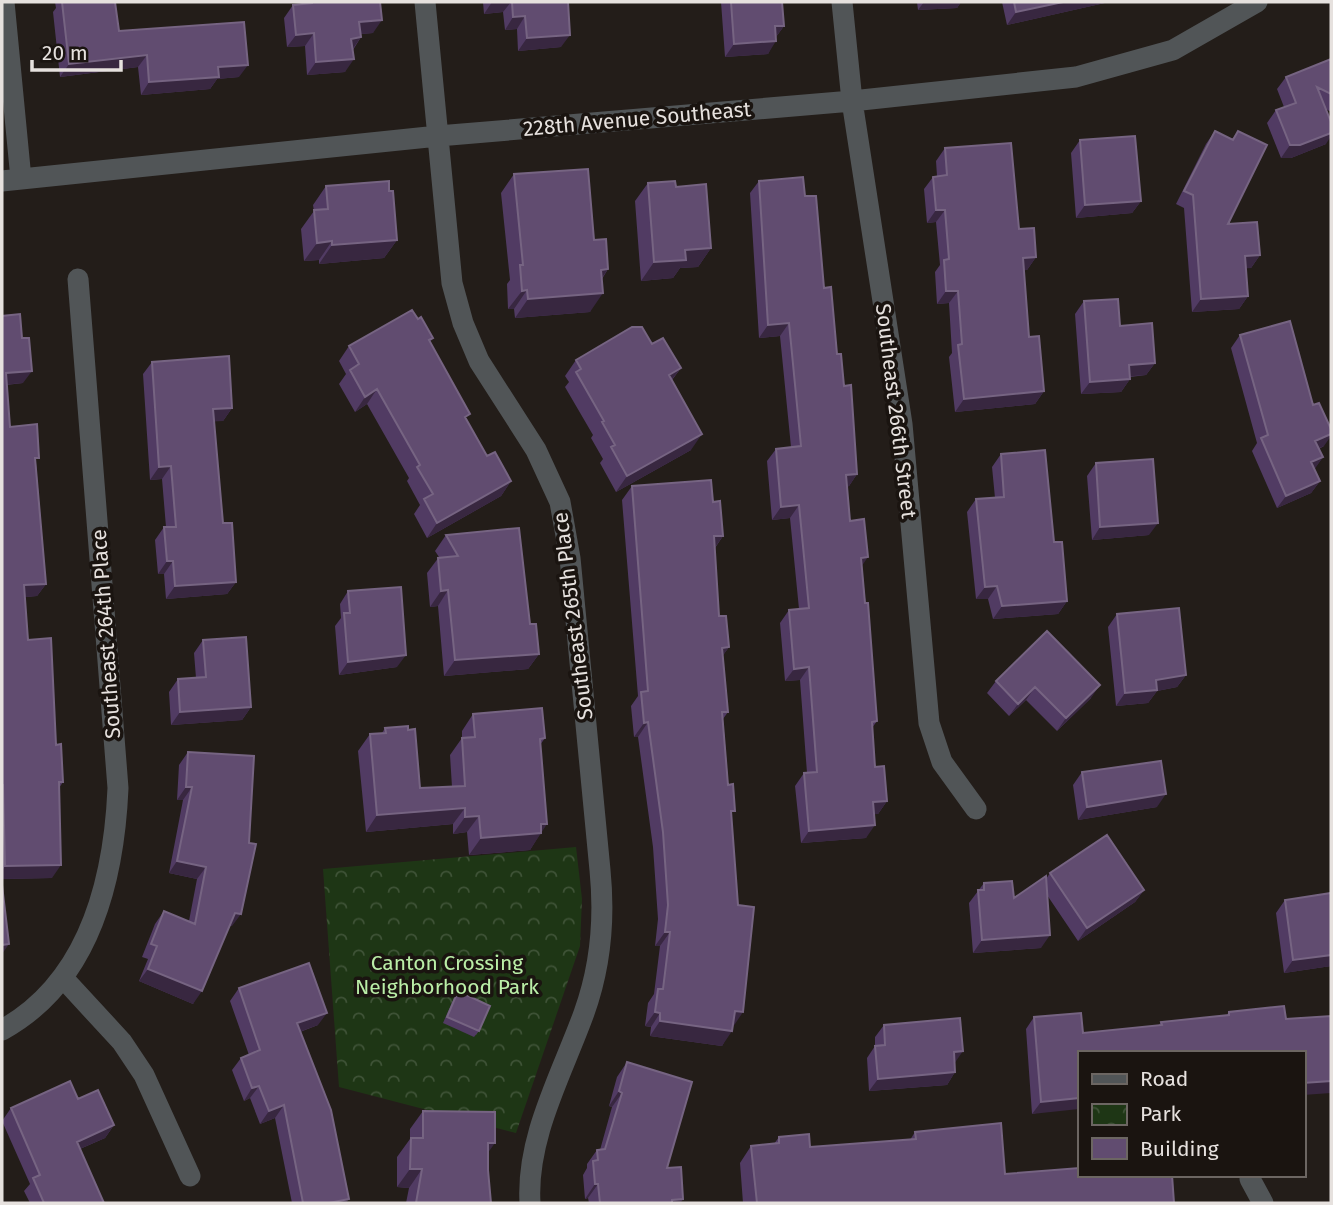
<svg xmlns="http://www.w3.org/2000/svg" width="1333" height="1205" viewBox="0 0 1333 1205" font-family="'Fira Sans',sans-serif">
<style>
.park{fill:url(#park-crowns)}
.lines{fill:none;stroke-linecap:round;stroke-linejoin:round}
.minor{stroke:#515557;stroke-width:21}
.wall{fill:#513b63}
.shaded-wall{fill:#382740}
.building{fill:#614c70;stroke:#766482;stroke-width:2}
.labels{text-anchor:middle;stroke-width:7;stroke-linejoin:round;paint-order:stroke}
.street-label{font-size:21px;fill:#e6e1de;stroke:#1a1410}
.park-label{font-size:21px;fill:#baeea7;stroke:#1a1410}
</style>
<defs>
<pattern id="park-crowns" width="20" height="18" patternUnits="userSpaceOnUse" patternTransform="scale(1.75)"><rect width="20" height="18" fill="#1e3615"/><path d="M2 6a3 3 0 1 1 6 0M12 15a3 3 0 1 1 6 0" fill="none" stroke="#3f5337"/></pattern>
</defs>
<rect width="100%" height="100%" fill="#231d19"/>
<path class="park" d="M576 847 582 899 580 946 516 1133 339 1087 323 869Z"/>
<g class="lines">
<path class="minor" d="M4 2 21 179
M425 2 452 283 463 323 479 361 536 450 560 502 570 558 600 870C605 920 601 966 584 1013 562 1074 526 1137 530 1203
M842 2 852 101 902 424 929 723 942 762 976 809
M2 181 438 136 852 101 1076 77 1173 50 1257 2
M64 979 122 1042 144 1075 190 1176
M2 1030C89 982 114 880 118 788L78 279
M1250 1179 1263 1203"/>
</g>
<path class="wall" d="M55 2H115L119 31 239 77 217 79 210 89 141 95 138 67 60 77 53 12 56 8Z
M310 2H380L373 33 361 34V37L353 50 345 72 307 75 305 46 287 47 284 18 293 5 309 4Z
M483 2H568L561 47 518 51 517 29 505 30 503 12 484 14Z
M721 2H782L784 26 776 37 768 54 725 57Z
M917 2H961L957 8 918 10Z
M1002 2H1109L1007 25Z
M1331 59V112L1326 109V144L1291 158H1281L1267 123 1276 110 1284 107 1277 89 1286 77Z
M1215 131 1232 139 1238 131 1228 224 1260 255 1251 268H1246L1248 296 1239 309 1192 312 1184 208 1176 204 1206 144Z
M1080 140 1141 201 1132 213 1076 218 1071 153Z
M945 148 1019 229 1036 257 1027 270H1024L1029 337 1044 391 1035 404 955 412 949 357 952 353 949 303 937 304 935 272 940 265 936 222 927 223 924 189 933 177 937 176 936 161Z
M514 174 594 240 608 269 602 279 590 312 515 318 514 309H508L507 284 510 280 501 193Z
M759 181 805 196 844 386 857 474 849 486 847 487 850 521 862 566 877 721 872 728 875 767 887 801 878 814H874L866 838 801 843 795 786 804 773H807L800 680 785 681 780 623 789 610 799 609 790 518 772 520 767 461 776 449 791 447 780 336 759 338 750 193Z
M648 183 676 187 711 248 698 267 680 268 673 278 641 281 635 201Z
M326 186 389 191 397 240 384 258 319 264V260L304 261 301 229 314 211 313 205Z
M1084 301 1120 326 1155 363 1146 375 1130 377V379L1121 392 1081 394 1075 314Z
M2 316 23 383 6 385 10 427 36 463 46 584 37 596 25 597 28 640 56 745 63 782 59 788 52 878 2 879Z
M418 319 433 338 430 342 466 419 487 456 511 481 501 496 427 538 414 514 420 505 407 481 409 478 367 404 355 412 339 384 346 374 339 361 349 346Z
M1240 335 1313 405 1324 446 1319 449 1323 457 1314 469 1320 481 1311 493 1277 508 1252 451 1257 443 1231 348Z
M652 344 681 368 672 380 691 450 616 492 600 463 603 459 591 438 593 435 565 387 569 382 565 376 576 360Z
M152 362 232 408 223 421H214L223 523 236 582 227 594 166 599 164 574H158L155 540 164 527H166L162 479 150 480 143 374Z
M1001 454 1054 542 1067 601 1058 614 993 619 988 599H976L967 512 976 499 995 498 992 467Z
M1096 463 1149 535 1092 540 1087 476Z
M632 486 713 502 723 536 715 548 719 616 729 647 723 655 728 712 723 719 731 817 732 1027 722 1046 650 1036 651 1027 645 1026 648 1003 654 994 660 946H655L658 919 653 847 638 737H634L631 706 638 696 622 500Z
M446 535 530 624 539 654 528 669 444 676 438 606 430 607 427 573 439 557 435 551Z
M348 591 397 667 339 675 335 626 341 618 340 604Z
M1117 614 1186 675 1177 687 1157 691 1148 703 1116 706 1108 627Z
M1047 631 1091 698 1057 731 1026 700 1009 716 987 693 996 681Z
M203 640 251 707 242 720 171 725 169 692 178 679 196 678 194 653Z
M473 714 545 738 540 745 541 832 530 850 469 855 467 832 453 834V824L366 832 358 751 370 734 382 733 385 728 420 788 452 787 450 755 462 738V731Z
M188 752 232 926H230L193 1004 139 981 148 959 142 957 155 924 164 911 189 921 197 879 169 873 183 800H177L179 765Z
M1082 772 1157 807 1078 820 1073 785Z
M1050 873 1144 890 1135 902 1078 941 1047 895 1041 948 973 953 969 903 984 883 1014 898 1046 879Z
M1285 900 1331 966 1284 973 1276 913Z
M239 988 318 1025 300 1032 346 1203H292L275 1118 260 1124 250 1098 244 1101 232 1070 241 1058 249 1055 230 1001Z
M458 991 479 1031 474 1037 443 1023 454 998Z
M1229 1012 1286 1019 1303 1053 1032 1114 1026 1029 1034 1017 1083 1033 1159 1025 1161 1022 1226 1016Z
M884 1025 955 1063V1072L947 1085 869 1091 867 1058 875 1046V1037Z
M627 1062 667 1168 683 1199 680 1203H589L588 1198 585 1199 583 1175 587 1168V1164L597 1150H600L612 1107 609 1106 617 1077Z
M78 1099 114 1125 105 1138 80 1149 104 1203H30L24 1191 30 1184 2 1121 11 1108Z
M423 1111 488 1153V1170L491 1203H406L409 1188 397 1187V1157L410 1139V1129Z
M915 1132 1005 1174 1174 1203H743L740 1163 751 1146 774 1144 779 1137 810 1147 910 1140Z"/>
<path class="shaded-wall" d="M492 2H511L503 12 484 14Z
M924 2H961L957 8 918 10Z
M1063 2H1109L1007 25 1016 12Z
M525 16 517 29 505 30 513 17Z
M382 20 373 33 350 35 359 22Z
M775 26H784L775 38Z
M314 33 305 46 287 47 296 35Z
M570 35 561 47 518 51 527 38Z
M361 37 352 50 351 39Z
M776 41 768 54 725 57 734 44Z
M147 55 138 67 60 77 69 64Z
M354 59 345 72 307 75 316 62Z
M248 65 239 77 217 79 210 89 141 95 149 82 218 67Z
M1331 133V136L1326 144 1291 158H1281L1290 145Z
M1141 201 1132 213 1076 218 1085 205Z
M936 210H945L936 222 927 223Z
M397 240 384 258 319 264 332 245Z
M332 241 319 260 304 261 317 243Z
M711 248 698 267 680 268 673 278 641 281 654 262 685 250Z
M1260 255 1251 268 1237 269 1245 256Z
M1036 257 1027 270 1014 271 1023 258Z
M608 269 595 288 601 270Z
M527 290 514 309H508L522 291Z
M946 291H958L949 303 937 304Z
M603 293 590 312 515 318 528 299Z
M1248 296 1239 309 1192 312 1201 299Z
M789 323 780 336 759 338 768 325Z
M1155 363 1146 375 1120 377 1129 365Z
M681 368 669 383V375Z
M32 371 23 383 2 385 6 373Z
M1130 379 1121 392 1081 394 1090 382Z
M377 389 367 404 355 412 365 397Z
M1044 391 1035 404 955 412 964 399Z
M232 408 223 421 204 422 213 409Z
M702 434 691 450 616 492 627 476Z
M1331 434V436L1324 446 1306 454 1315 441Z
M1323 457 1314 470 1311 462Z
M171 466 162 479 150 480 159 467Z
M857 474 849 486 837 488 846 475Z
M511 481 501 496 427 538 437 523Z
M1320 481 1311 493 1277 508 1286 496Z
M799 505 790 518 772 520 781 507Z
M1158 523 1149 535 1092 540 1100 527Z
M714 536H723L713 550Z
M868 557 859 570 861 558Z
M167 561H173L164 574H158Z
M236 582 227 594 166 599 175 586Z
M46 584 37 596 15 598 24 585Z
M997 586 988 599H976L985 587Z
M448 590 438 606 430 607 441 591Z
M1067 601 1058 614 993 619 1002 606Z
M729 647 719 661 722 648Z
M539 654 528 669 444 676 455 660Z
M406 655 397 667 339 675 348 662Z
M809 667 800 680 785 681 794 669Z
M1186 675 1177 687 1157 691 1148 703 1116 706 1125 693 1156 680Z
M1100 685 1091 698 1057 731 1066 718Z
M1035 687 1026 700 1009 716 1018 704Z
M251 707 242 720 171 725 180 712Z
M648 722 638 737H634L644 723Z
M186 787H192L183 800H177Z
M1166 794 1157 807 1078 820 1087 807Z
M887 801 878 814 864 815 873 802Z
M465 808 453 824 366 832 377 815Z
M479 816 467 832 453 834 465 817Z
M541 824H547L530 850 469 855 481 838Z
M875 825 866 838 801 843 809 831Z
M177 861 206 867 197 879 169 873Z
M61 865 52 878 2 879V871L5 866Z
M1144 890 1135 902 1078 941 1087 928Z
M235 913 241 914 232 926 226 925Z
M665 932H670L660 946H655Z
M1050 935 1041 948 973 953 982 940Z
M9 944 2 954V945Z
M1331 955V966L1284 973 1293 960Z
M148 969 202 991 193 1004 139 981Z
M735 1011 743 1012 733 1027Z
M655 1012 660 1013 651 1027 645 1026Z
M327 1013 318 1025 288 1036 297 1023Z
M660 1021 732 1031 722 1046 650 1036Z
M963 1051 954 1064V1052Z
M955 1072 947 1085 869 1091 878 1079Z
M1331 1081V1093L1303 1095V1083Z
M259 1086 250 1098 244 1101 252 1088Z
M619 1091 622 1093 612 1107 609 1106Z
M1079 1098V1109L1032 1114 1041 1102Z
M284 1105 275 1118 260 1124 269 1111Z
M114 1125 105 1138 68 1154 77 1142Z
M488 1143H495L482 1161Z
M410 1169H422L409 1188 397 1187Z
M595 1184H598L588 1198 585 1199Z
M349 1199 346 1203H329Z
M683 1199 680 1203H669L672 1200Z"/>
<path class="building" d="M62 2H115L119 31 244 22 248 65 218 67 219 77 149 82 147 55 69 64Z
M312 2H380L382 20 359 22 361 37 351 39 354 59 316 62 314 33 296 35 293 5 312 3Z
M512 2H568L570 35 527 38 525 16 513 17Z
M731 2H782L784 26H775L776 41 734 44Z
M1014 2H1063L1016 12Z
M1331 59V94L1317 87 1331 122V133L1300 145H1290L1276 110 1296 103 1286 77Z
M1215 131 1233 140 1238 131 1267 145 1228 224 1257 222 1260 255 1245 256 1248 296 1201 299 1193 195 1184 191Z
M1135 136 1141 201 1085 205 1080 140Z
M1011 143 1019 229 1034 228 1036 257 1023 258 1029 337 1039 336 1044 391 964 399 958 345 962 344 958 291H946L944 260 949 259 945 210H936L933 177 947 175 945 148Z
M588 169 594 240 606 239 608 269 601 270 603 293 528 299 527 290 522 291 520 265H523L514 174Z
M803 177 805 196H816L824 288 831 287 837 354H841L844 386 851 385 857 474 846 475 850 521 864 519 868 557 861 558 865 603H868L877 721 872 722 875 767 884 766 887 801 873 802 875 825 809 831 804 773 817 772 809 667 794 669 789 610 809 608 799 505 781 507 776 449 801 446 789 323 768 325 759 181Z
M389 181V191H393L397 240 332 245V241L317 243 314 210 328 209 326 186Z
M675 181 676 187 706 184 711 248 685 250 686 260 654 262 648 183Z
M1118 299 1120 326 1152 323 1155 363 1129 365 1130 379 1090 382 1084 301Z
M412 310 418 319 421 317 433 338 429 340 470 414 465 417 487 456 495 452 511 481 437 523 424 499 433 494 417 467 420 465 377 389 365 397 350 370 359 364 349 346Z
M20 314 22 338H29L32 371 6 373 10 427 37 424 39 458H35L46 584 24 585 28 640 51 638 56 745 61 744 63 782H59L61 865 5 866 3 785H2V316Z
M1290 321 1313 405 1319 403 1331 429V434L1315 441 1323 457 1311 462 1320 481 1286 496 1261 438 1268 435 1240 335Z
M632 327H642L652 344 663 338 681 368 669 375 702 434 627 476 611 447 615 445 602 422 604 421 576 372 581 369 576 360Z
M229 356 232 408 213 409 223 523H232L236 582 175 586 173 561H167L164 527H176L171 466 159 467 152 362Z
M1045 450 1054 542H1062L1067 601 1002 606 997 586 985 587 976 499 1004 497 1001 454Z
M1153 459 1158 523 1100 527 1096 463Z
M711 480 713 502 720 501 723 536H714L719 616H726L729 647 722 648 728 712H722L728 785 733 784 735 811H731L738 905 754 907 743 1012 735 1011 732 1031 660 1021V1013L655 1012 658 989H663L670 932H665L668 905 663 832 648 722 644 723 641 692 648 691 632 486Z
M519 528 530 624H536L539 654 455 660 448 590 441 591 438 558 458 556 446 535Z
M401 587 406 655 348 662 344 613H350L348 591Z
M1179 608 1186 675 1156 680 1157 690 1125 693 1117 614Z
M1047 631 1100 685 1066 718 1035 687 1018 704 996 681Z
M246 637 251 707 180 712 178 679 206 677 203 640Z
M542 708 545 738 540 739 547 824H541V833L481 838 479 816 465 817V808L377 815 370 734 386 733 385 728 408 726V730L415 729 420 788 465 786 462 738 475 737 473 714Z
M188 752 254 756 249 843 256 844 241 914 235 913 202 991 148 969 157 946 151 944 164 911 195 924 206 867 177 861 192 787H186Z
M1161 761 1166 794 1087 807 1082 772Z
M1107 835 1144 890 1087 928 1050 873Z
M1046 876 1050 935 982 940 978 890H984V883L1012 881 1014 898Z
M2 885 9 944 2 945Z
M1331 893V955L1293 960 1285 900Z
M309 963 327 1013 297 1023 331 1110 349 1199 329 1203H303L284 1105 269 1111 259 1086 252 1088 241 1058 260 1050 239 988Z
M458 991 490 1006 479 1031 447 1017Z
M1284 1006 1286 1019 1331 1016V1081L1303 1083V1053H1079V1098L1041 1102 1034 1017 1081 1013 1083 1033 1162 1025 1161 1022 1229 1015V1012Z
M960 1018 963 1051 954 1052 955 1072 878 1079 875 1046 885 1045 884 1025Z
M627 1062 692 1082 667 1168 681 1167 683 1199 672 1200V1203H600L598 1184H595L593 1161 598 1160 597 1150 605 1149 622 1093 619 1091Z
M70 1081 78 1099 98 1090 114 1125 77 1142 104 1203H44L33 1178 40 1175 11 1108Z
M423 1111 495 1112V1143H488V1170L491 1203H416L422 1169H410L411 1138H423Z
M1001 1123 1005 1174 1079 1168V1175H1172L1174 1203H757L751 1146 779 1143V1137L809 1134 810 1147 916 1139 915 1132Z"/>
<g class="labels">
<g class="street-label">
<text transform="translate(637 119) rotate(-5)" y="7">228th Avenue Southeast</text>
<text transform="translate(896 411) rotate(83)" y="7">Southeast 266th Street</text>
<text transform="translate(573 616) rotate(-97)" y="7">Southeast 265th Place</text>
<text transform="translate(106 634) rotate(-94)" y="7">Southeast 264th Place</text>
</g>
<g class="park-label">
<text x="447" y="970">Canton Crossing<tspan x="447" dy="24">Neighborhood Park</tspan></text>
</g>
</g>
<rect width="1333" height="1205" fill="none" stroke="#e6e1de" stroke-width="7"/>
<rect x="1078" y="1051" width="228" height="126" fill="#1a1410" stroke="#6c6662" stroke-width="2"/>
<rect x="1092" y="1074" width="35" height="10" fill="#515557" stroke="#6c6662" stroke-width="2"/>
<text x="1140" y="1086" font-size="21" fill="#e6e1de">Road</text>
<rect x="1092" y="1104" width="35" height="21" fill="url(#park-crowns)" stroke="#6c6662" stroke-width="2"/>
<text x="1140" y="1121" font-size="21" fill="#e6e1de">Park</text>
<rect x="1092" y="1138" width="35" height="21" fill="#614c70" stroke="#6c6662" stroke-width="2"/>
<text x="1140" y="1156" font-size="21" fill="#e6e1de">Building</text>
<path d="M32 60v10h89v-10" fill="none" stroke="#e6e1de" stroke-width="3.5"/>
<text x="42" y="60" font-size="21" fill="#e6e1de" stroke="#1a1410" stroke-width="5" paint-order="stroke">20 m</text>
</svg>
